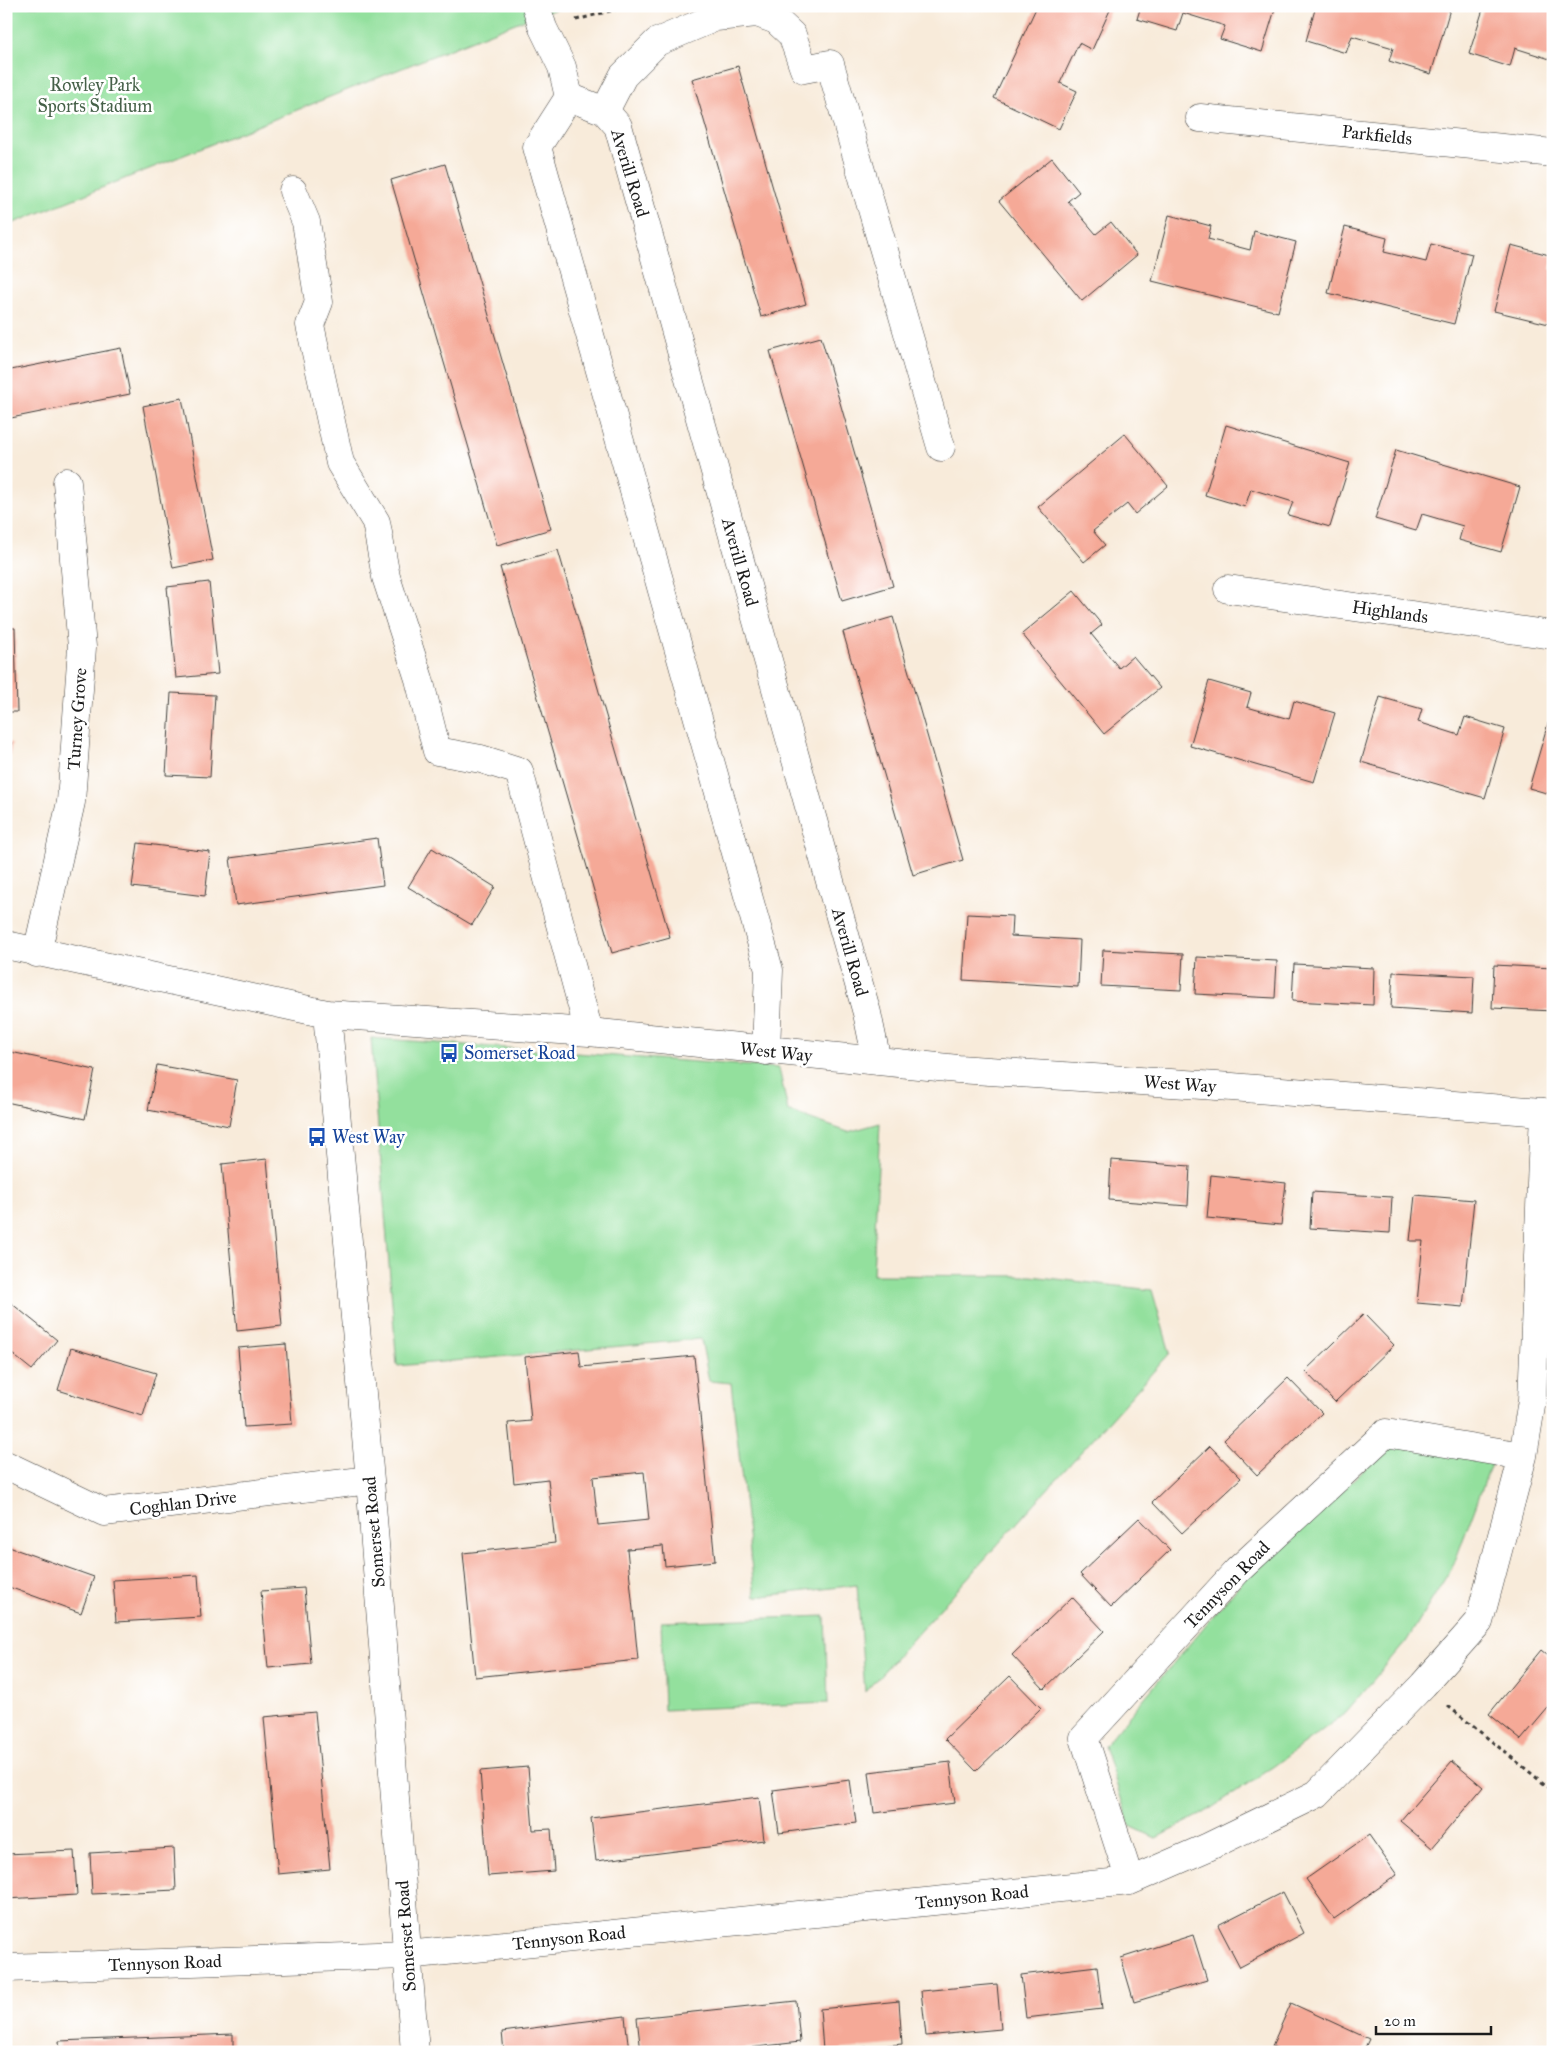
<svg xmlns="http://www.w3.org/2000/svg" width="1559" height="2058" viewBox="0 0 1559 2058" font-family="'IM FELL Great Primer',serif">
<style>
.green{fill:#93e09d;stroke:#587e5c}
.building{fill:#f5a997;fill-rule:evenodd}
.lines{fill:none;stroke-linecap:round;stroke-linejoin:round}
.minor-casing{stroke:#3d3b38;stroke-width:29}
.path{stroke:#3d3b38;stroke-width:3;stroke-dasharray:4 4;stroke-linecap:butt}
.minor{stroke:#fff;stroke-width:28}
.labels{text-anchor:middle;stroke-width:5;stroke-linejoin:round;paint-order:stroke}
.park-label{font-size:18px;fill:#466149;stroke:#fff}
.street-label{font-size:18px;fill:#1c1c1c;stroke:#fff}
.transit-label{font-size:18px;fill:#164399;stroke:#fff;text-anchor:start}
</style>
<rect width="100%" height="100%" fill="#fff"/>
<filter id="ink" filterUnits="userSpaceOnUse"><feTurbulence type="fractalNoise" baseFrequency=".02" numOctaves="2"/><feDisplacementMap in="SourceGraphic" scale="10" xChannelSelector="R" yChannelSelector="G"/><feConvolveMatrix kernelMatrix="1 2 1 2 8 2 1 2 1" color-interpolation-filters="sRGB"/></filter>
<filter id="wash" filterUnits="userSpaceOnUse"><feTurbulence type="fractalNoise" baseFrequency=".0096" numOctaves="4" result="noise"/><feDisplacementMap in="SourceGraphic" scale="20" xChannelSelector="R" yChannelSelector="G"/><feGaussianBlur stdDeviation="1.12" result="paint"/><feColorMatrix in="noise" values="0 0 0 0 0 0 0 0 0 0 0 0 0 0 0 0 0 1.4 0 .05"/><feComposite in="paint" operator="in"/></filter>
<g filter="url(#wash)">
<rect width="100%" height="100%" fill="#f8ebda"/>
<path class="green" d="M6 6H570L538 14 6 226Z
M371 1038 779 1068 788 1111 848 1132 880 1123 873 1275 1031 1276 1152 1290 1170 1353 865 1692 857 1585 755 1597 731 1383 709 1381 701 1339 397 1366Z
M1391 1445 1492 1462 1454 1564 1406 1642 1344 1714 1274 1766 1204 1813 1156 1838 1130 1826 1104 1746 1244 1579Z
M825 1616 828 1703 664 1710 661 1622Z"/>
<g id="blocks">
<path class="building" d="M1037 6H1102L1110 10 1092 50 1079 43 1060 83 1077 91 1059 129 994 98Z
M1141 6H1276L1262 52 1220 39 1225 26 1183 13 1177 31 1137 19Z
M1316 6H1441L1450 9 1431 74 1389 61 1393 48 1352 36 1346 53 1306 41Z
M1484 6H1553V60L1515 48 1510 67 1469 54Z
M738 66 806 304 761 317 692 79Z
M1052 158 1079 192 1068 201 1096 234 1111 222 1137 255 1082 301 999 201Z
M445 164 551 529 497 545 391 180Z
M1169 215 1211 226 1208 239 1250 250 1254 231 1296 242 1278 312 1152 281Z
M1345 227 1387 238 1384 252 1426 262 1431 244 1472 254 1454 324 1328 293Z
M1511 245 1553 256 1550 269 1553 270V325L1494 311Z
M821 337 893 586 842 601 770 351Z
M121 348 130 394 6 419V371Z
M182 398 213 560 173 568 143 406Z
M1226 425 1350 463 1330 527 1288 515 1293 502 1251 489 1245 507 1205 495Z
M1125 434 1168 486 1135 514 1127 504 1093 531 1105 545 1084 562 1038 507Z
M1396 450 1520 487 1501 552 1459 540 1463 526 1422 514 1416 531 1375 519Z
M558 550 670 937 612 953 500 567Z
M209 582 218 674 176 678 167 587Z
M1074 591 1102 625 1091 634 1119 668 1133 656 1160 688 1104 734 1022 634Z
M893 617 963 860 913 875 843 632Z
M6 628H15L17 712H6Z
M1209 681 1251 693 1247 707 1289 719 1294 701 1335 713 1314 782 1190 746Z
M171 693 215 695 210 777 166 775Z
M1380 697 1422 709 1418 722 1459 735 1465 717 1505 729 1485 798 1361 762Z
M1548 723 1553 725V795L1529 788Z
M6 742 12 743 7 768 6 767Z
M377 838 383 885 236 905 230 858Z
M138 843 210 852 205 896 132 887Z
M432 848 495 887 472 925 408 887Z
M967 914 1012 916 1011 936 1080 940 1078 987 963 980Z
M1103 950 1183 954 1181 990 1101 986Z
M1197 957 1277 961 1275 998 1195 994Z
M1294 964 1374 968 1373 1005 1292 1001Z
M1494 965 1553 968V1011L1492 1008Z
M1393 972 1474 976 1472 1013 1391 1008Z
M6 1051 95 1070 85 1119 6 1102Z
M157 1065 237 1080 229 1126 148 1110Z
M267 1159 282 1326 237 1331 222 1164Z
M1111 1160 1190 1166 1188 1206 1109 1200Z
M1211 1175 1286 1183 1281 1225 1207 1218Z
M1312 1192 1392 1197 1390 1233 1310 1228Z
M1415 1195 1474 1200 1463 1307 1417 1303 1423 1241H1410Z
M6 1299 57 1340 32 1370 6 1349Z
M1364 1314 1394 1345 1335 1402 1305 1371Z
M286 1344 292 1424 244 1427 238 1348Z
M71 1348 156 1373 143 1416 58 1390Z
M579 1351 581 1367 694 1356 715 1561 665 1566 663 1546 627 1549 638 1660 475 1677 463 1553 555 1543 548 1479 514 1483 508 1423 531 1421 525 1357ZM644 1472 649 1520 598 1525 593 1477Z
M1288 1378 1322 1413 1257 1475 1224 1440Z
M1210 1446 1241 1478 1182 1533 1152 1502Z
M1139 1518 1170 1550 1111 1607 1080 1574Z
M6 1546 94 1577 81 1613 6 1586Z
M198 1575 201 1617 116 1622 113 1580Z
M304 1588 311 1664 268 1668 261 1591Z
M1072 1597 1104 1631 1044 1689 1012 1655Z
M1541 1650 1553 1660V1702L1521 1740 1489 1714Z
M1010 1676 1041 1708 976 1771 945 1739Z
M315 1712 330 1869 278 1874 264 1717Z
M1452 1761 1483 1787 1432 1848 1400 1821Z
M950 1762 955 1803 874 1813 869 1772Z
M528 1767 533 1830 551 1829 554 1871 488 1876 480 1771Z
M850 1780 856 1823 779 1833 773 1790Z
M759 1797 764 1840 596 1861 591 1818Z
M1369 1835 1397 1875 1334 1919 1306 1879Z
M174 1848 176 1890 92 1894 90 1853Z
M74 1851 77 1895 6 1899V1854Z
M1283 1892 1304 1933 1240 1967 1218 1925Z
M1193 1935 1207 1980 1134 2002 1121 1958Z
M1097 1966 1102 2009 1026 2018 1021 1975Z
M997 1984 1001 2029 926 2036 921 1991Z
M796 2001 800 2042 713 2052H641L637 2018Z
M899 2001 902 2044 823 2051 820 2009Z
M1291 2003 1369 2039 1363 2052H1285L1272 2046Z
M625 2016 629 2052H504L502 2032Z
M233 2034V2052H60L59 2041Z"/>
</g>
</g>
<g filter="url(#ink)">
<use href="#blocks" fill-opacity="0" stroke="#3d3b38" stroke-width="1"/>
<g class="lines">
<g class="minor-casing">
<path id="minor" d="M536 6 543 28 562 67 569 97
M605 111 623 76 657 42 716 17 757 13 776 20 792 35 804 69 830 64 941 447
M1200 118 1553 153
M293 191 306 222 319 302 310 325 340 463 376 522 386 577 419 679 437 751 481 759 519 771 589 1032
M1228 589 1553 635
M6 945 327 1014 589 1032 958 1069 1232 1087 1553 1113
M37 953 71 802 82 647 67 482
M327 1014 370 1480 415 2052
M766 1051 769 970 537 147 569 97 605 111 618 126 867 1013 877 1061
M6 1465 104 1512 370 1480
M1130 1881 1084 1738 1237 1571 1386 1433 1523 1456
M6 1968 407 1955 1130 1881 1208 1847 1317 1794 1423 1685 1479 1622 1523 1456 1532 1400 1544 1112"/>
</g>
<path class="path" d="M576 20 629 6
M1448 1706 1553 1791"/>
<use href="#minor" class="minor"/>
</g>
</g>
<defs>
<g id="bus-bare" transform="scale(1.5)"><path d="M-5-6H5V4H4V6H2V4H-2V6H-4V4H-5ZM-3.5-4V0h7V-4ZM-3.5 1.2v1.5H-2V1.2ZM2 1.2v1.5H3.5V1.2Z" fill="#1a4fb4" stroke="#fff" stroke-width="2.5" paint-order="stroke"/></g>
</defs>
<g fill-rule="evenodd">
<use href="#bus-bare" x="449" y="1053"/>
<use href="#bus-bare" x="317" y="1137"/>
</g>
<g class="labels">
<g class="park-label">
<text x="95" y="91">Rowley Park<tspan x="95" dy="21">Sports Stadium</tspan></text>
</g>
<g class="street-label">
<text transform="translate(1377 135) rotate(6)" y="6">Parkfields</text>
<text transform="translate(630 173) rotate(73)" y="6">Averill Road</text>
<text transform="translate(740 562) rotate(74)" y="6">Averill Road</text>
<text transform="translate(1390 612) rotate(8)" y="6">Highlands</text>
<text transform="translate(77 719) rotate(-86)" y="6">Turney Grove</text>
<text transform="translate(850 952) rotate(74)" y="6">Averill Road</text>
<text transform="translate(776 1052) rotate(6)" y="6">West Way</text>
<text transform="translate(1180 1084) rotate(4)" y="6">West Way</text>
<text transform="translate(183 1503) rotate(-7)" y="6">Coghlan Drive</text>
<text transform="translate(374 1532) rotate(-95)" y="6">Somerset Road</text>
<text transform="translate(1227 1585) rotate(-46)" y="6">Tennyson Road</text>
<text transform="translate(972 1897) rotate(-6)" y="6">Tennyson Road</text>
<text transform="translate(406 1936) rotate(-94)" y="6">Somerset Road</text>
<text transform="translate(569 1938) rotate(-6)" y="6">Tennyson Road</text>
<text transform="translate(165 1963) rotate(-2)" y="6">Tennyson Road</text>
</g>
<g class="transit-label">
<text x="464" y="1059">Somerset Road</text>
<text x="332" y="1143">West Way</text>
</g>
</g>
<rect width="1559" height="2058" fill="none" stroke="#fff" stroke-width="25"/>
<path d="M1376 2026v8h115v-8" fill="none" stroke="#1c1c1c" stroke-width="2.5"/>
<text x="1384" y="2026" font-size="15" fill="#1c1c1c" stroke="#ffffff" stroke-width="4" paint-order="stroke">20 m</text>
</svg>
